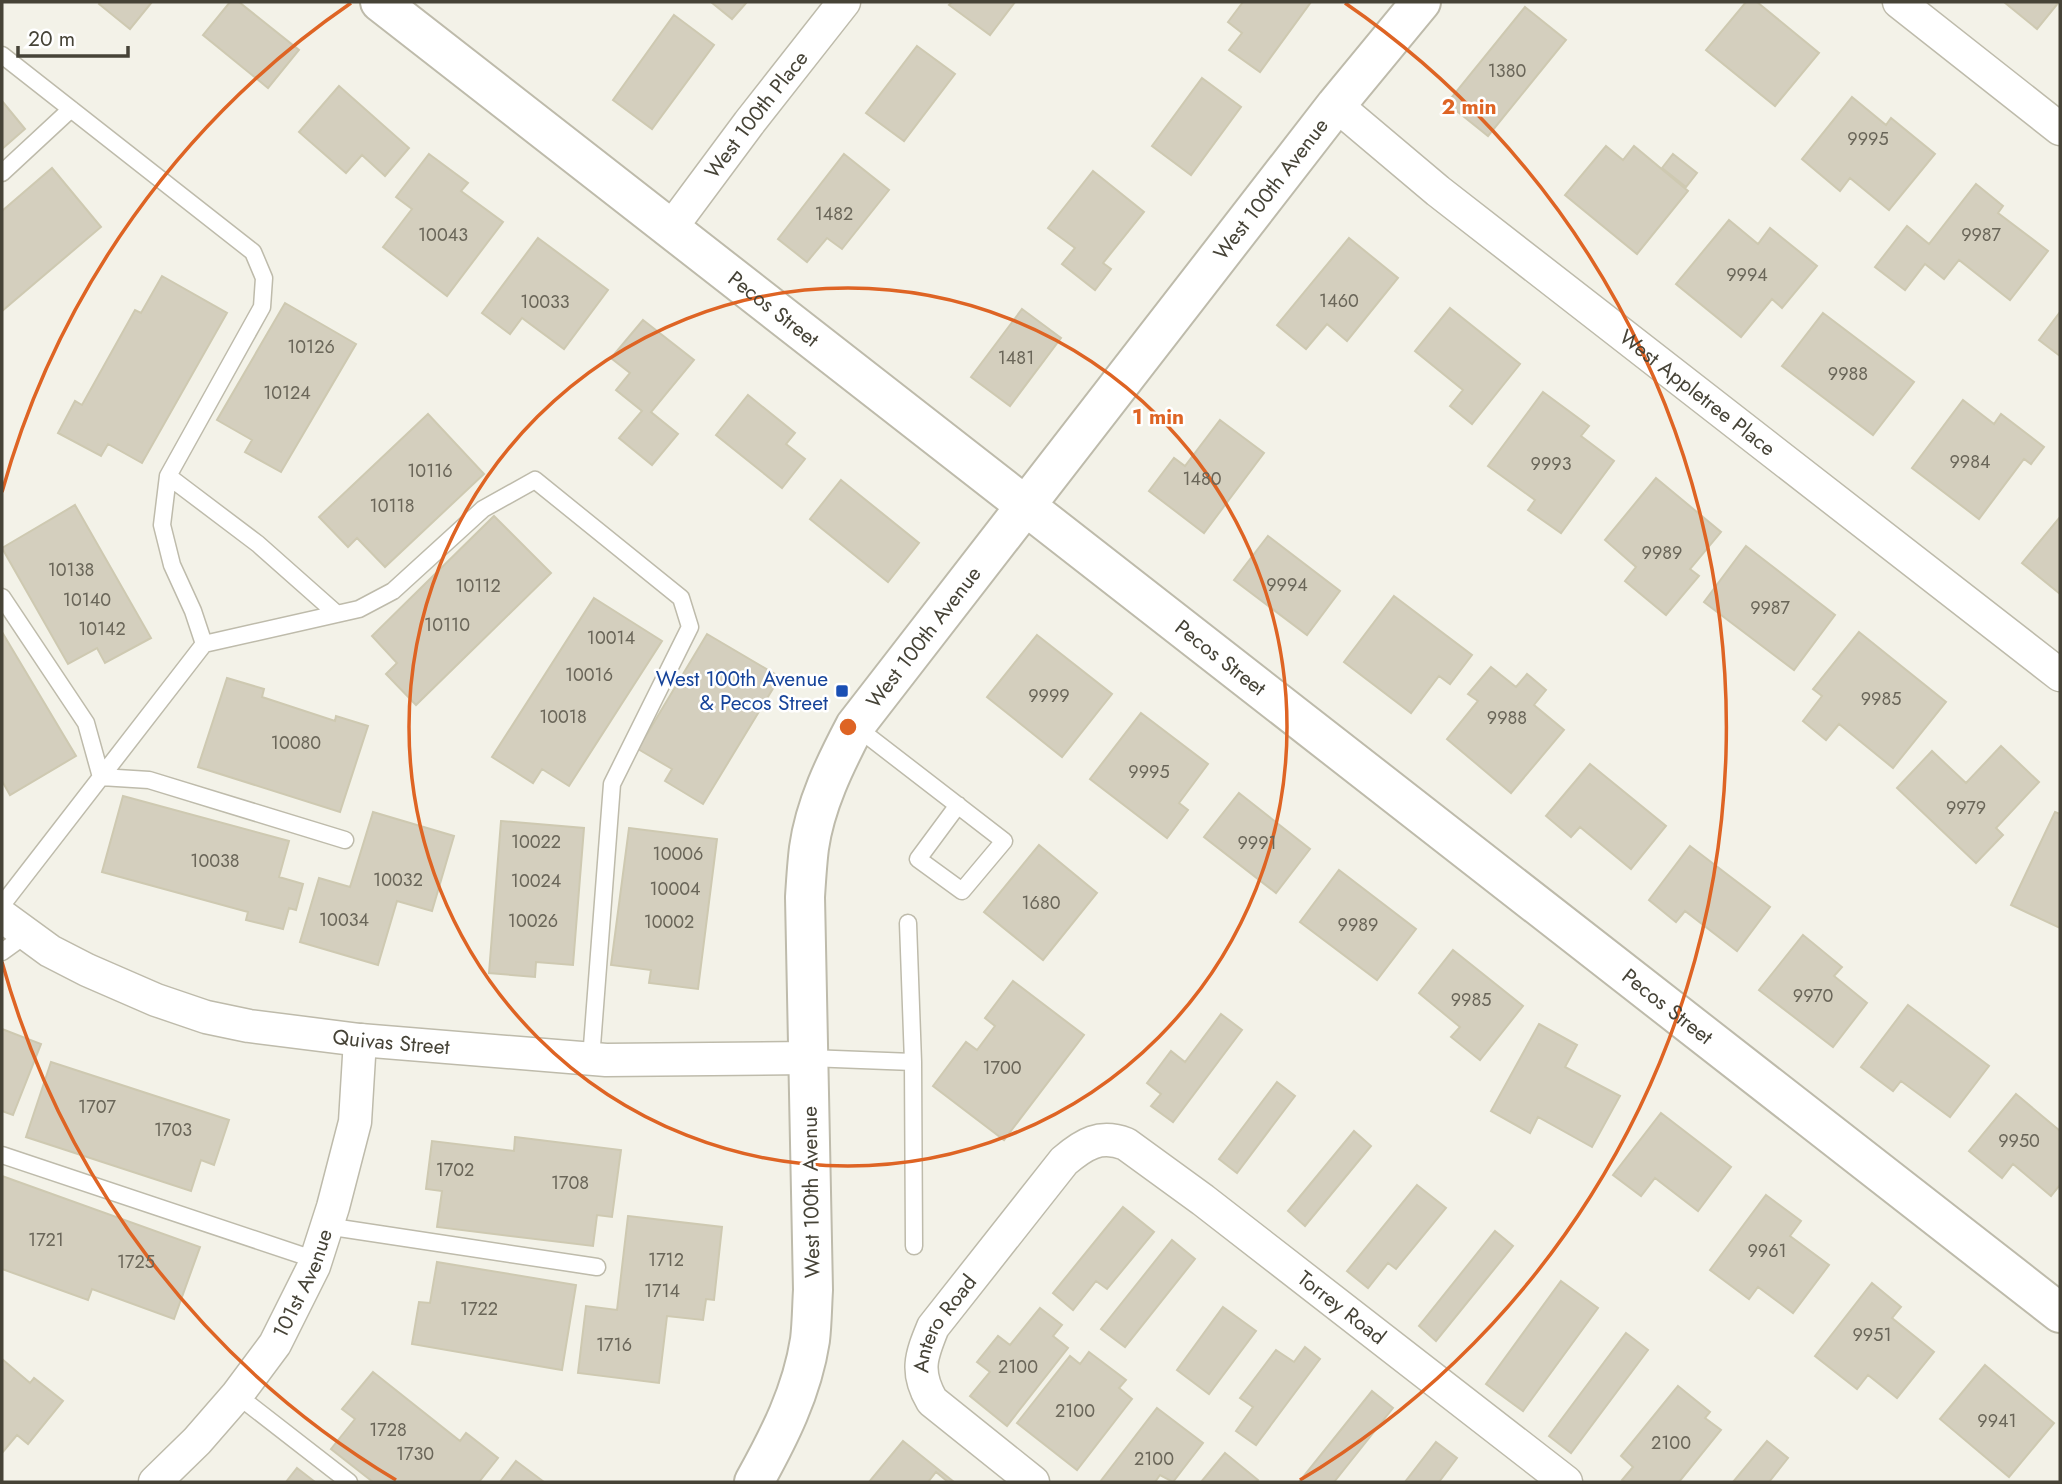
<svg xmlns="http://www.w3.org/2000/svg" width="2062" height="1484" viewBox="0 0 2062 1484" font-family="Jost,sans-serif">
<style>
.building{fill:#d4cfbe;stroke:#cec9b1;stroke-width:2}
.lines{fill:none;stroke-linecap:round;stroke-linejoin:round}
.service-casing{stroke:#bebbab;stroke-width:19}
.minor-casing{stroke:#bebbab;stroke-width:35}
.tertiary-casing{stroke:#bebbab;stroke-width:42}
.service{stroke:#fff;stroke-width:16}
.minor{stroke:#fff;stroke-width:32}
.tertiary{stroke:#fff;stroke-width:38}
.ring{fill:none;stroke:#de6424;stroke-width:3.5}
.transit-dot{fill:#1a4fb4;stroke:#fff;stroke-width:2.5}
.labels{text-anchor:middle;stroke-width:5;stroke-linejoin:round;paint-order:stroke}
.number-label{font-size:18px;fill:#6a6659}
.street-label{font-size:21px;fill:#464337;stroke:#fff}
.transit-label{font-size:21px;fill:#164399;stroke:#fff;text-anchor:end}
.centre{fill:#de6424;stroke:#fff;stroke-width:3.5}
.ring-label{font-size:21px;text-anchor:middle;font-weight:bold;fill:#de6424;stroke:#fff;stroke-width:5;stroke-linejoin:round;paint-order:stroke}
</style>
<rect width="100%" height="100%" fill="#f3f2e8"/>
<path class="building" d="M101 2H152L130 29 99 4Z
M230 2H239L299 50 268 88 203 35Z
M711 2H747L732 19Z
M952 2H1015L990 35 949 5Z
M1243 2H1311L1260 72 1229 50 1242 33 1228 22Z
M1746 2H1757L1819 53 1775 106 1706 50Z
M2004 2H2059L2037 29Z
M1525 7 1566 40 1488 136 1447 103Z
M674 15 714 45 652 129 613 100Z
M917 46 955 74 904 141 866 113Z
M1202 78 1241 107 1191 175 1152 146Z
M339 86 409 148 385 176 362 155 346 173 299 132Z
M1852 97 1886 125 1891 118 1935 154 1889 210 1850 178 1840 191 1802 159Z
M2 101 25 129 2 149Z
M1606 146 1623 160 1634 146 1688 191 1637 254 1565 195Z
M429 154 468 183 461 191 503 222 447 296 383 247 412 209 396 197Z
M844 154 889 190 842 249 827 238 807 262 778 239Z
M1673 154 1697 173 1686 187 1662 168Z
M52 168 101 227 2 311V211Z
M1093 171 1144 212 1103 263 1111 269 1095 290 1062 264 1075 248 1048 228Z
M1976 184 2003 206 1998 213 2048 251 2010 300 1959 260 1944 279 1925 264 1905 290 1875 267 1907 226 1929 244Z
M1729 220 1758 244 1770 228 1817 266 1782 308 1772 299 1741 337 1676 284Z
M538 238 608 290 564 349 522 318 510 334 482 313Z
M1349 238 1398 278 1347 341 1327 324 1306 349 1277 325Z
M162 276 227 313 142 463 108 444 101 456 58 433 75 401 82 405 135 310 141 313Z
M285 303 356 344 281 472 245 452 252 440 217 420Z
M1450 308 1520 364 1472 424 1450 406 1463 390 1415 351Z
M1022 309 1061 338 1010 406 971 377Z
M2060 312V356L2039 340Z
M1823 313 1914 382 1873 435 1782 366Z
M643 320 694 360 651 412 678 434 652 465 619 438 642 411 616 390 630 373 611 358Z
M1543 392 1589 426 1581 436 1614 461 1561 533 1528 510 1535 500 1488 466Z
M748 395 795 433 786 444 805 459 782 488 716 435Z
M1963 400 1994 424 2001 414 2044 447 2031 464 2024 459 1979 519 1912 468Z
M428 414 484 474 385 567 357 538 348 547 319 517Z
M1220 420 1264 453 1204 533 1149 491 1174 458 1185 466Z
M1656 478 1721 532 1690 569 1699 576 1666 615 1625 581 1636 567 1605 540Z
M841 480 919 543 888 582 810 519Z
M75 505 151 638 105 663 97 648 68 664 2 548Z
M494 516 551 573 416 705 386 674 397 663 372 636Z
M2060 517V594L2022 563Z
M1268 536 1340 591 1307 635 1234 580Z
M1746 546 1835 615 1794 670 1704 602Z
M1394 596 1472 655 1450 684 1439 676 1411 713 1344 662Z
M594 598 662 641 569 786 542 769 533 783 492 757Z
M2 632 76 756 10 795 2 781Z
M1859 632 1946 702 1893 768 1839 724 1826 740 1803 721 1822 696 1813 689Z
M707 634 780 677 703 804 665 781 672 769 638 749Z
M1037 635 1112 694 1062 757 987 697Z
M1491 667 1516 687 1527 674 1546 690 1534 705 1564 730 1511 793 1447 739 1478 701 1468 694Z
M227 678 264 689 262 697 335 721 336 716 368 726 340 812 198 767Z
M1141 713 1208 764 1179 803 1188 810 1167 838 1090 779Z
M2001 746 2039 782 1996 828 2003 835 1976 863 1897 788 1932 751 1966 783Z
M1590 764 1666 826 1631 869 1580 827 1571 837 1546 816Z
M1239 793 1310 849 1276 893 1204 837Z
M123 796 289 841 279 877 303 884 296 910 289 908 283 929 246 920 248 912 102 872Z
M373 812 454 836 432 911 397 901 378 965 300 942 319 878 350 887Z
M2055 812 2060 814V928L2011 905Z
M501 821 584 828 573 965 536 962 535 977 489 973Z
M629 828 717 839 698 989 649 983 651 970 611 965Z
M1039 845 1097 893 1043 960 984 912Z
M1690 846 1770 907 1737 951 1685 911 1676 922 1649 900Z
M1339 870 1416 929 1377 980 1300 922Z
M1803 935 1842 967 1834 976 1867 1003 1833 1047 1759 990Z
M1453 950 1523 1006 1480 1060 1451 1037 1460 1027 1419 993Z
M1013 981 1084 1035 1004 1140 933 1086 966 1042 977 1050 995 1026 985 1018Z
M1908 1005 1989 1066 1950 1117 1901 1081 1893 1091 1861 1067Z
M1221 1014 1242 1030 1173 1122 1151 1106 1161 1094 1147 1083 1171 1051 1185 1062Z
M1539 1024 1577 1045 1565 1067 1620 1096 1592 1147 1538 1117 1530 1133 1491 1111Z
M2 1029 41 1044 13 1115 2 1111Z
M51 1062 229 1120 214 1165 201 1160 191 1191 26 1137Z
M1277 1082 1295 1096 1237 1173 1219 1159Z
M2016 1094 2060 1131V1185L2051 1196 2013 1164 2002 1178 1969 1151Z
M1661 1113 1731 1167 1698 1211 1655 1178 1641 1196 1613 1175Z
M1354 1131 1371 1146 1305 1226 1288 1211Z
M515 1137 621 1150 612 1217 597 1215 593 1246 437 1227 442 1191 426 1189 432 1141 514 1151Z
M2 1176 200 1247 174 1319 92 1289 88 1300 2 1269Z
M1417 1185 1446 1208 1396 1269 1388 1263 1368 1288 1347 1271Z
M1766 1195 1801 1221 1790 1236 1829 1265 1793 1313 1758 1287 1749 1299 1710 1270Z
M1123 1207 1154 1232 1107 1289 1096 1281 1073 1310 1053 1293Z
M628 1216 722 1227 714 1300 706 1299 703 1320 667 1316 659 1383 578 1373 586 1306 617 1310Z
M1495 1231 1513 1246 1436 1341 1419 1326Z
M1172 1240 1195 1259 1125 1347 1101 1329Z
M437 1262 576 1285 562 1370 412 1344 419 1302 430 1303Z
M1561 1281 1598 1308 1523 1411 1486 1384Z
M1872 1283 1901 1307 1892 1318 1934 1352 1897 1398 1868 1375 1857 1389 1815 1356Z
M1223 1307 1256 1331 1209 1394 1177 1370Z
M1040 1308 1062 1325 1053 1336 1068 1348 1007 1426 970 1396 990 1372 977 1362 998 1336 1010 1345Z
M1626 1333 1648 1350 1571 1453 1549 1436Z
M1305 1347 1320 1359 1256 1445 1236 1431 1253 1407 1240 1398 1276 1350 1294 1362Z
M1089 1352 1126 1380 1119 1388 1132 1399 1077 1470 1017 1423 1070 1356 1080 1364Z
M2 1359 30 1383 34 1378 63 1401 28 1444 17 1435 2 1453Z
M1985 1365 2054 1423 2009 1477 1940 1419Z
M373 1372 460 1441 466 1433 498 1458 479 1482H373L331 1449 355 1419 342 1409Z
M1678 1386 1710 1412 1705 1418 1721 1430 1679 1482H1625L1622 1480 1633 1467 1621 1456Z
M1372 1391 1393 1408 1334 1482H1299Z
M1157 1408 1203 1443 1173 1482 1160 1475 1155 1482H1100Z
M903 1441 954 1482H948L936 1472 928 1482H869Z
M1767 1441 1788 1458 1769 1482H1733Z
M1436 1442 1457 1458 1439 1482H1405Z
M1225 1453 1258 1480 1256 1482H1201Z
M516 1461 544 1482H500Z
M297 1468 315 1482H286Z"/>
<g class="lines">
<g class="service-casing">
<path id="service" d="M2 55 253 252 264 278 262 307 168 476 162 525 172 565 193 611 204 644 2 905
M2 173 71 109
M168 476 258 544 337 614
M2 597 86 723 101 777 149 780 345 840
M204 644 359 609 393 591 483 509 535 480 681 598 690 627 612 784 591 1059
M855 726 1004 841 962 891 918 859 958 805
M2 952 27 934
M809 1058 913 1062 908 923
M913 1062 914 1246
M2 1155 316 1260
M326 1226 597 1267
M237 1395 349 1482"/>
</g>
<g class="minor-casing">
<g id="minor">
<path d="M1899 2 2060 129"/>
<path id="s1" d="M1336 105 1438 191 2060 675"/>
<path id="s2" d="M671 228 749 123 844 2"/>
<path id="s3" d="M2 916 50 951 87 970 156 1000 206 1017 249 1026 360 1040 606 1060 809 1058"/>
<path id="s4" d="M155 1482 197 1441 237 1395 275 1344 314 1266 333 1207 355 1122 360 1040"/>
<path id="s5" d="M1033 1482 932 1401C915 1372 921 1356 933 1327L1064 1161C1084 1144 1100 1134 1126 1144L1203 1200 1566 1482"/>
</g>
</g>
<g class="tertiary-casing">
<g id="tertiary">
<path id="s6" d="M380 2 2060 1313"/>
<path id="s7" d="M754 1482C779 1437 802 1392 810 1340 812 1323 812 1306 813 1290L805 897C806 881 807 864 809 848 815 805 835 764 855 726L1336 105 1421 2"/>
</g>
</g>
<use href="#service" class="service"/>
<use href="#minor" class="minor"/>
<use href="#tertiary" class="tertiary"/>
</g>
<g class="ring">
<circle cx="848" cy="727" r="439"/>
<path d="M396 1480A878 878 0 0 1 2 962M2 492A878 878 0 0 1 351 3M1345 3A878 878 0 0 1 1300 1480"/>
</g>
<rect class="transit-dot" x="835" y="684" width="14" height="14" rx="3.5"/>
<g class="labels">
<g class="number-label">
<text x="1507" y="77">1380</text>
<text x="1868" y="145">9995</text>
<text x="834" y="220">1482</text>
<text x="443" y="241">10043</text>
<text x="1981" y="241">9987</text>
<text x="1747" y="281">9994</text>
<text x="1339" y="307">1460</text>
<text x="545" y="308">10033</text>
<text x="311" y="353">10126</text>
<text x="1016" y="364">1481</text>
<text x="1848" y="380">9988</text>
<text x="287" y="399">10124</text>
<text x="1970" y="468">9984</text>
<text x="1551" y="470">9993</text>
<text x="430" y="477">10116</text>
<text x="1202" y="485">1480</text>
<text x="392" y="512">10118</text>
<text x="1662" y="559">9989</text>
<text x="71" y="576">10138</text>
<text x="1287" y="591">9994</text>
<text x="478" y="592">10112</text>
<text x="87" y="606">10140</text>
<text x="1770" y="614">9987</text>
<text x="447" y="631">10110</text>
<text x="102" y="635">10142</text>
<text x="611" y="644">10014</text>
<text x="589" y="681">10016</text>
<text x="1049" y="702">9999</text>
<text x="1881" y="705">9985</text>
<text x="563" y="723">10018</text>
<text x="1507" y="724">9988</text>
<text x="296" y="749">10080</text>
<text x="1149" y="778">9995</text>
<text x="1966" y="814">9979</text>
<text x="536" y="848">10022</text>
<text x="1257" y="849">9991</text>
<text x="678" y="860">10006</text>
<text x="215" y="867">10038</text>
<text x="398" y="886">10032</text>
<text x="536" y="887">10024</text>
<text x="675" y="895">10004</text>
<text x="1041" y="909">1680</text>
<text x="344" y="926">10034</text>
<text x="533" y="927">10026</text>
<text x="669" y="928">10002</text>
<text x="1358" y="931">9989</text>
<text x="1813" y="1002">9970</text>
<text x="1471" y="1006">9985</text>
<text x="1002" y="1074">1700</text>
<text x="97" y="1113">1707</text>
<text x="173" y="1136">1703</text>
<text x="2019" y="1147">9950</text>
<text x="455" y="1176">1702</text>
<text x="570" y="1189">1708</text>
<text x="46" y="1246">1721</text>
<text x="1767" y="1257">9961</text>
<text x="666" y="1266">1712</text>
<text x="136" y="1268">1725</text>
<text x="662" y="1297">1714</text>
<text x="479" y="1315">1722</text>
<text x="1872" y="1341">9951</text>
<text x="614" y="1351">1716</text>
<text x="1018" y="1373">2100</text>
<text x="1075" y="1417">2100</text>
<text x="1997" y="1427">9941</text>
<text x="388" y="1436">1728</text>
<text x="1671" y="1449">2100</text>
<text x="415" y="1460">1730</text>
<text x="1154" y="1465">2100</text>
</g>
<g class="street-label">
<text dy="7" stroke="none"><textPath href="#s2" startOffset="142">West 100th Place</textPath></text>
<text dy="7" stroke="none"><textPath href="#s7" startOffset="1456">West 100th Avenue</textPath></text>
<text dy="7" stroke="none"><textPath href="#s6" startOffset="499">Pecos Street</textPath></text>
<text dy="7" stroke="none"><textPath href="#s1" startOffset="462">West Appletree Place</textPath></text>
<text dy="7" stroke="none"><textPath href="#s7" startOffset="889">West 100th Avenue</textPath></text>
<text dy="7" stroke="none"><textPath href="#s6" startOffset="1066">Pecos Street</textPath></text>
<text dy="7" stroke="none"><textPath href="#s6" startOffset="1633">Pecos Street</textPath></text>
<text dy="7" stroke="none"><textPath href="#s3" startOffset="416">Quivas Street</textPath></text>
<text transform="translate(811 1192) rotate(-91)" y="7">West 100th Avenue</text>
<text dy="7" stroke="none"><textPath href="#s4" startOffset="250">101st Avenue</textPath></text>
<text dy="7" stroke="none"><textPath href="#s5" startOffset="758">Torrey Road</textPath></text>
<text dy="7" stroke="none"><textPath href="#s5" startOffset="215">Antero Road</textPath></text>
</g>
<g class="transit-label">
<text x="828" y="686">West 100th Avenue<tspan x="828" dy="24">&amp; Pecos Street</tspan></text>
</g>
</g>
<circle cx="848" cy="727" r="10" class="centre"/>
<g class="ring-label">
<text x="1469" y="114">2 min</text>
<text x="1158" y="424">1 min</text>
</g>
<rect width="2062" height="1484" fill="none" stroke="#464337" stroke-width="7"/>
<path d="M18 46v10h110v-10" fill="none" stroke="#464337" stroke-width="3.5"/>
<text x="28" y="46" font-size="21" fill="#464337" stroke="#ffffff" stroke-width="5" paint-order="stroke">20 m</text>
</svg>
